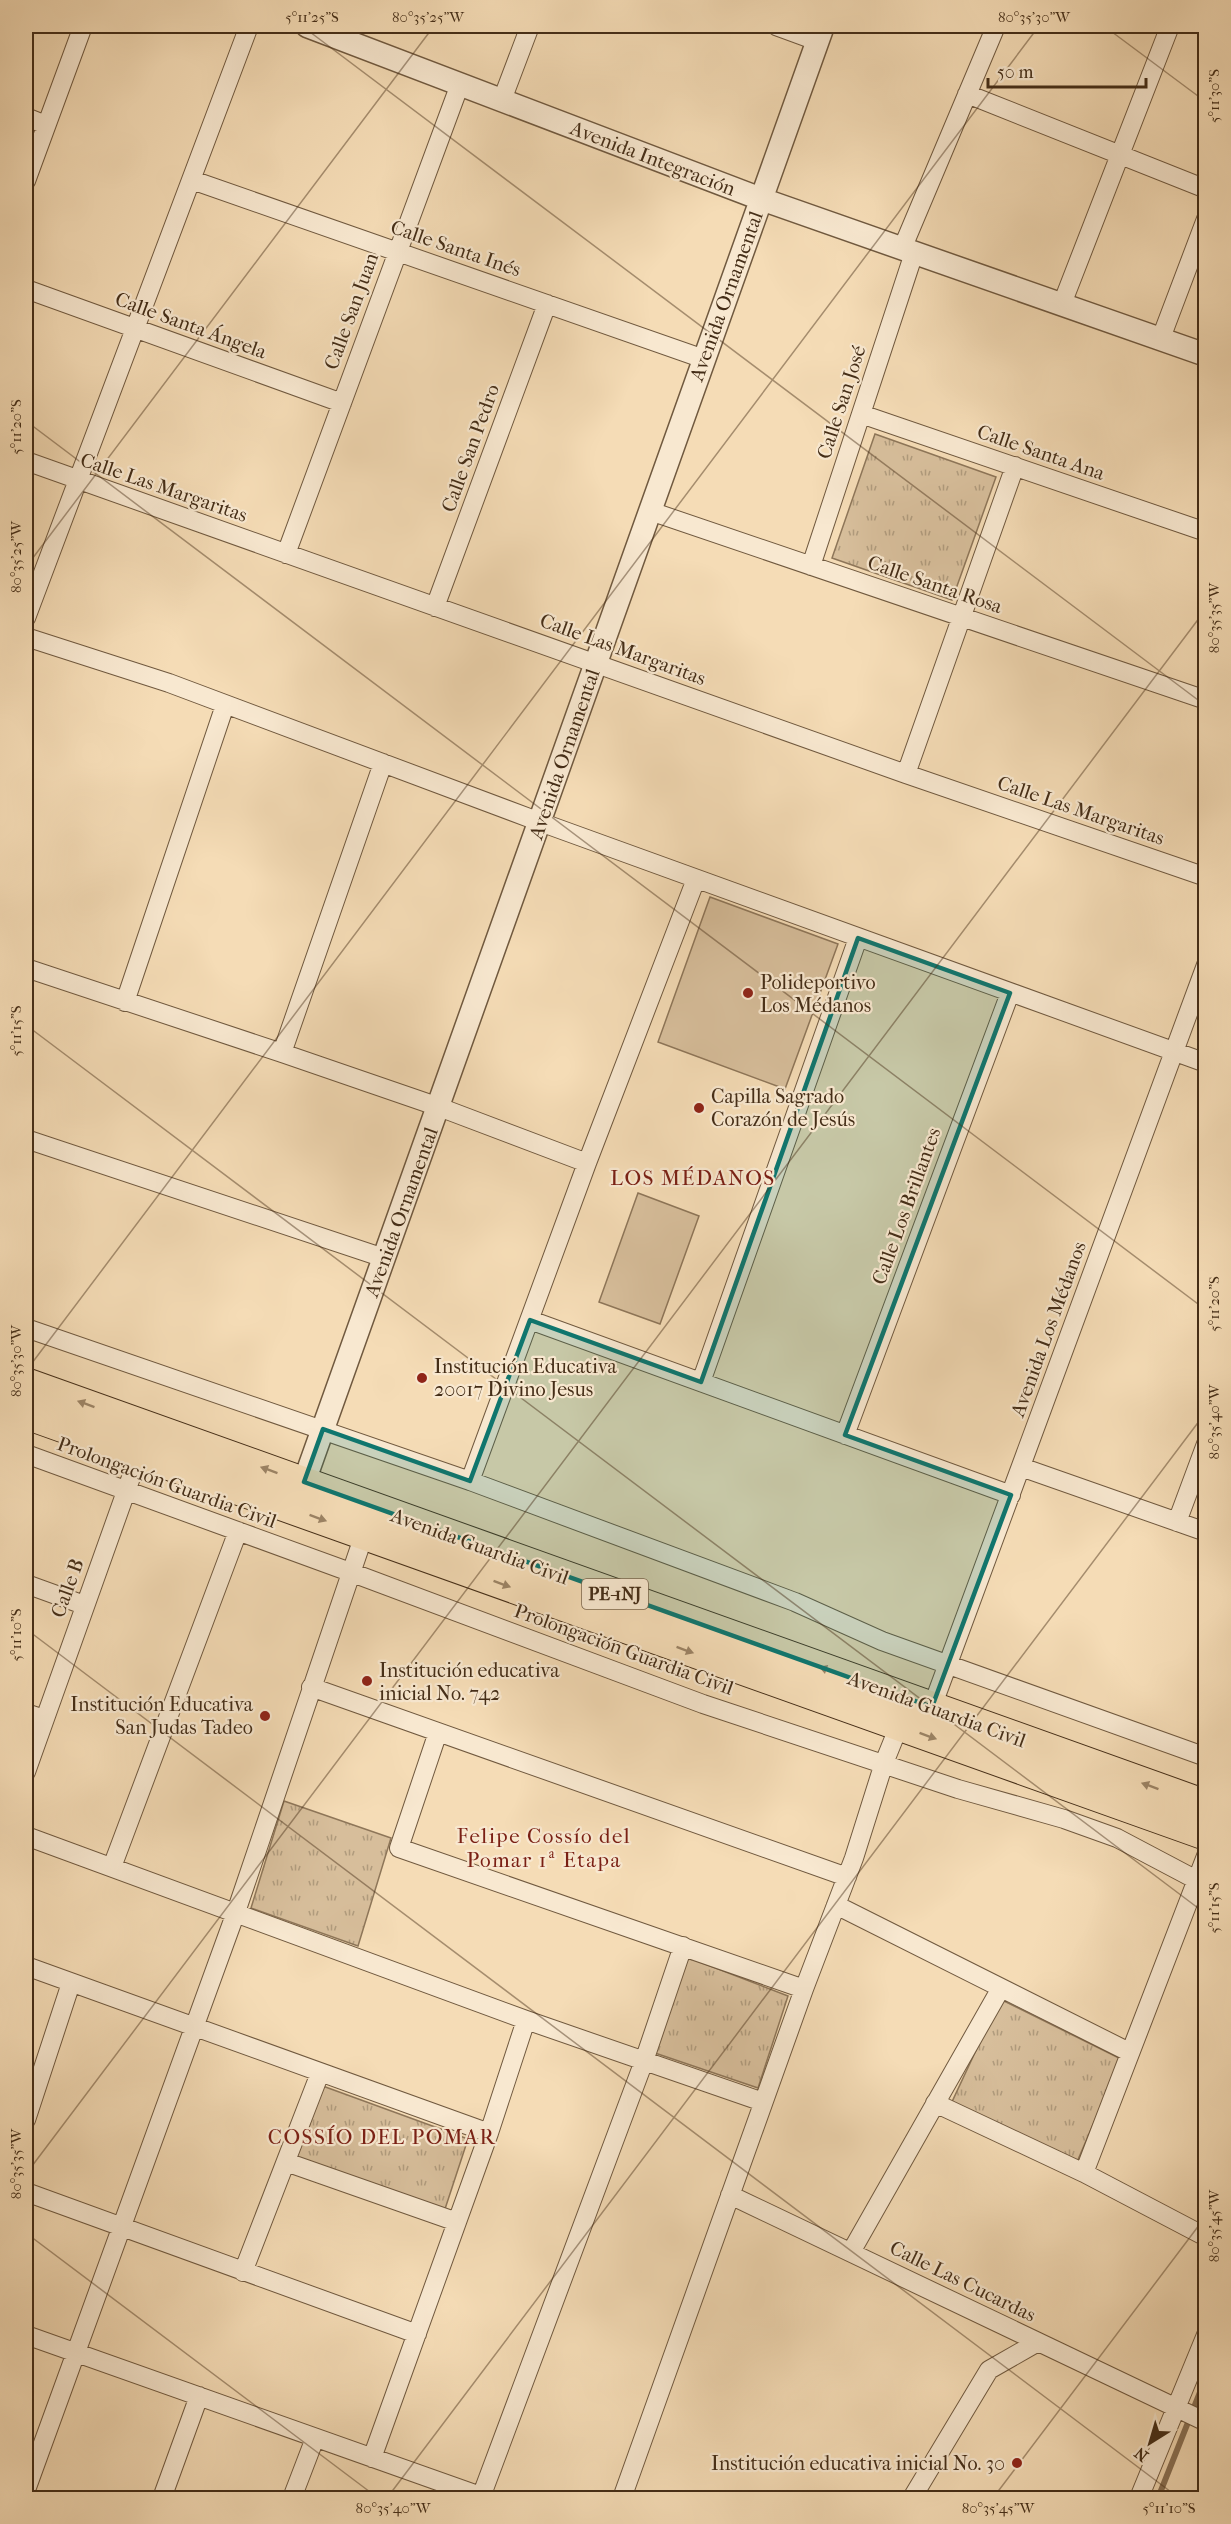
<svg xmlns="http://www.w3.org/2000/svg" width="1231" height="2524" viewBox="0 0 1231 2524" font-family="'IM FELL French Canon',serif">
<style>
.grass{fill:url(#grass-tufts);stroke:#8e7659;stroke-width:1.5}
.pitch{fill:#d7be9b;stroke:#8e7659;stroke-width:1.5}
.lines{fill:none;stroke-linecap:round;stroke-linejoin:round}
.stream{stroke:#8a7256;stroke-width:6}
.minor-casing{stroke:#70593f;stroke-width:20}
.tertiary-casing{stroke:#70593f;stroke-width:25}
.trunk-casing{stroke:#442d17;stroke-width:32}
.minor{stroke:#f8e8d0;stroke-width:18}
.tertiary{stroke:#f8e8d0;stroke-width:22}
.trunk{stroke:#f5dcb6;stroke-width:30}
.oneway{fill:#9c8466}
.marked{fill:#0f766e;fill-opacity:0.2;stroke:#0f766e;stroke-width:4.5;stroke-linejoin:round}
.ticks{fill:none;stroke:#442d17;stroke-width:1.5;stroke-opacity:0.45}
.poi-dot{fill:#8f2418;stroke:#f8e8d0;stroke-width:2}
.labels{text-anchor:middle;stroke-width:4.5;stroke-linejoin:round;paint-order:stroke}
.shield{fill:#f8e8d0;stroke:#7a654e;stroke-width:1.5}
.shield-label{font-size:18px;font-weight:bold;fill:#442d17}
.street-label{font-size:20px;fill:#442d17;stroke:#f8e8d0}
.poi-label{font-size:20px;fill:#442d17;stroke:#f8e8d0;text-anchor:start}
.neighbourhood-label{font-size:21px;letter-spacing:1.5px;fill:#7a1f14;stroke:#f8e8d0}
.neatline{fill:none;stroke:#442d17;stroke-width:2}
.ticks-label{font-size:15px;text-anchor:middle;fill:#442d17}
</style>
<defs>
<pattern id="grass-tufts" width="24" height="20" patternUnits="userSpaceOnUse" patternTransform="scale(1.5)"><rect width="24" height="20" fill="#d7be9b"/><path d="M3 7l-1-3M5 7V3M7 7l1-3M15 17l-1-3M17 17v-4M19 17l1-3" fill="none" stroke="#b09b7d"/></pattern>
</defs>
<rect width="100%" height="100%" fill="#f5dcb6"/>
<filter id="stains"><feTurbulence type="fractalNoise" baseFrequency=".00333" numOctaves="4"/><feColorMatrix values="0 0 0 0 .2 0 0 0 0 .09 0 0 0 0 .02 0 0 0 .5 -.17"/></filter>
<radialGradient id="worn" r=".72"><stop offset=".6" stop-color="#630" stop-opacity="0"/><stop offset="1" stop-color="#630" stop-opacity=".3"/></radialGradient>
<path class="grass" d="M875 434 996 477 952 600 832 558Z
M284 1801 391 1838 358 1946 251 1908Z
M687 1957 788 1996 758 2088 652 2052Z
M1000 1999 1121 2059 1077 2162 951 2104Z
M320 2085 468 2139 444 2212 292 2158Z"/>
<path class="pitch" d="M710 897 838 944 785 1089 658 1042Z
M638 1193 699 1216 660 1324 599 1302Z"/>
<g class="lines">
<path class="stream" d="M1158 2498 1206 2377"/>
<g class="minor-casing">
<path id="minor" d="M776 26 817 41
M967 94 1206 189
M502 100 530 26
M26 117 46 125
M192 180 704 359
M26 181 83 26
M902 249 996 26
M26 289 342 403
M1062 304 1170 26
M1161 338 1206 219
M861 414 1206 532
M26 461 906 774 1206 877
M650 511 1206 700
M286 554 460 84
M811 566 914 253
M435 607 547 304
M26 618 249 26
M26 637 169 683 540 822 1206 1063
M906 774 1015 466
M26 968 282 1053 439 1107 587 1163
M125 1002 225 705
M282 1053 383 763
M26 1139 384 1258
M530 1320 1011 1495
M26 1328 470 1481 795 1602 882 1641 1206 1757
M701 1382 858 938
M845 1435 1010 993
M26 1454 350 1572 703 1704 958 1789 1064 1819 1117 1838 1206 1885
M1021 1467 1206 1532
M470 1481 587 1163 696 879
M1177 1522 1206 1444
M26 1584 84 1605
M311 1687 847 1877
M932 1707 1206 965
M26 1713 44 1719
M438 1732 399 1848 804 1989
M26 1772 139 1455
M26 1836 526 2020 763 2102
M112 1867 238 1531
M836 1905 1129 2052
M26 1966 489 2133
M935 2103 1084 2173 1206 2237
M26 2120 71 1983
M286 2162 457 2222
M1084 2173 1206 1856
M26 2192 417 2334
M730 2195 1206 2422
M851 2252 1001 1988
M243 2272 320 2073
M26 2335 486 2498
M372 2458 489 2133 526 2020
M26 2490 236 1912 367 1526
M481 2497 644 2061 683 1946
M162 2498 199 2396
M292 2498 315 2438
M622 2498 804 1989 854 1858 884 1763 899 1726
M912 2498 989 2370 1038 2342
M1139 2498 1206 2335"/>
</g>
<g class="tertiary-casing">
<path id="tertiary" d="M307 26 761 199 1206 355
M304 1482 823 26"/>
</g>
<g class="trunk-casing">
<path id="trunk" d="M26 1383 1206 1805
M26 1414 1206 1835"/>
</g>
<use href="#minor" class="minor"/>
<use href="#tertiary" class="tertiary"/>
<use href="#trunk" class="trunk"/>
</g>
<defs><path id="oneway-solid" d="M-6-.8H1V-3.2L6.5 0L1 3.2V.8H-6Z" transform="scale(1.5)"/></defs>
<g class="oneway">
<use href="#oneway-solid" transform="translate(86 1404) rotate(-160)"/>
<use href="#oneway-solid" transform="translate(269 1470) rotate(-160)"/>
<use href="#oneway-solid" transform="translate(318 1518) rotate(20)"/>
<use href="#oneway-solid" transform="translate(502 1584) rotate(20)"/>
<use href="#oneway-solid" transform="translate(685 1650) rotate(20)"/>
<use href="#oneway-solid" transform="translate(828 1670) rotate(-160)"/>
<use href="#oneway-solid" transform="translate(928 1736) rotate(20)"/>
<use href="#oneway-solid" transform="translate(1150 1786) rotate(-160)"/>
</g>
<path class="marked" d="M858 938 1010 993 845 1435 1011 1495 932 1707 304 1482 323 1429 470 1481 530 1320 701 1382Z"/>
<path class="ticks" d="M302 26 1206 706M1104 26 1206 102M26 421 1206 1310M26 567 434 26M26 1025 1206 1914M26 1371 1039 26M26 1629 1179 2498M26 2174 1206 609M26 2233 378 2498M387 2498 1206 1412M993 2498 1206 2216"/>
<g class="poi-dot">
<circle cx="748" cy="993" r="6"/>
<circle cx="699" cy="1108" r="6"/>
<circle cx="422" cy="1378" r="6"/>
<circle cx="367" cy="1681" r="6"/>
<circle cx="265" cy="1716" r="6"/>
<circle cx="1017" cy="2463" r="6"/>
</g>
<g class="labels">
<rect class="shield" x="582" y="1579" width="66" height="30" rx="4.5"/>
<g class="shield-label">
<text x="615" y="1600">PE-1NJ</text>
</g>
<g class="street-label">
<text transform="translate(653 158) rotate(21)" y="7">Avenida Integración</text>
<text transform="translate(456 248) rotate(19)" y="7">Calle Santa Inés</text>
<text transform="translate(726 296) rotate(-70)" y="7">Avenida Ornamental</text>
<text transform="translate(351 311) rotate(-70)" y="7">Calle San Juan</text>
<text transform="translate(191 325) rotate(20)" y="7">Calle Santa Ángela</text>
<text transform="translate(841 402) rotate(-72)" y="7">Calle San José</text>
<text transform="translate(470 448) rotate(-70)" y="7">Calle San Pedro</text>
<text transform="translate(1041 452) rotate(19)" y="7">Calle Santa Ana</text>
<text transform="translate(164 487) rotate(19)" y="7">Calle Las Margaritas</text>
<text transform="translate(935 584) rotate(19)" y="7">Calle Santa Rosa</text>
<text transform="translate(623 649) rotate(20)" y="7">Calle Las Margaritas</text>
<text transform="translate(564 754) rotate(-71)" y="7">Avenida Ornamental</text>
<text transform="translate(1081 810) rotate(19)" y="7">Calle Las Margaritas</text>
<text transform="translate(906 1206) rotate(-70)" y="7">Calle Los Brillantes</text>
<text transform="translate(401 1212) rotate(-70)" y="7">Avenida Ornamental</text>
<text transform="translate(1048 1329) rotate(-70)" y="7">Avenida Los Médanos</text>
<text transform="translate(167 1482) rotate(20)" y="7">Prolongación Guardia Civil</text>
<text transform="translate(480 1546) rotate(20)" y="7">Avenida Guardia Civil</text>
<text transform="translate(67 1588) rotate(-70)" y="7">Calle B</text>
<text transform="translate(624 1649) rotate(20)" y="7">Prolongación Guardia Civil</text>
<text transform="translate(937 1709) rotate(20)" y="7">Avenida Guardia Civil</text>
<text transform="translate(963 2281) rotate(26)" y="7">Calle Las Cucardas</text>
</g>
<g class="poi-label">
<text x="760" y="989">Polideportivo<tspan x="760" dy="23">Los Médanos</tspan></text>
<text x="711" y="1103">Capilla Sagrado<tspan x="711" dy="23">Corazón de Jesús</tspan></text>
<text x="434" y="1373">Institución Educativa<tspan x="434" dy="23">20017 Divino Jesus</tspan></text>
<text x="379" y="1677">Institución educativa<tspan x="379" dy="23">inicial No. 742</tspan></text>
<text x="253" y="1711" text-anchor="end">Institución Educativa<tspan x="253" dy="23">San Judas Tadeo</tspan></text>
<text x="1005" y="2470" text-anchor="end">Institución educativa inicial No. 30</text>
</g>
<g class="neighbourhood-label">
<text x="693" y="1185">LOS MÉDANOS</text>
<text x="544" y="1843">Felipe Cossío del<tspan x="544" dy="24">Pomar 1ª Etapa</tspan></text>
<text x="382" y="2144">COSSÍO DEL POMAR</text>
</g>
</g>
<rect width="1231" height="2524" fill="none" stroke="#f5dcb6" stroke-width="66"/>
<g transform="translate(1150 2443) rotate(217)" stroke="#f8e8d0" stroke-width="4.5" paint-order="stroke">
<path d="M0-4.5L10 22L0 15L-10 22Z" fill="#442d17"/>
<text y="-9" font-size="16" font-weight="bold" text-anchor="middle" fill="#442d17">N</text>
</g>
<path d="M988 78v9h158v-9" fill="none" stroke="#442d17" stroke-width="3"/>
<text x="997" y="78" font-size="18" fill="#442d17" stroke="#f8e8d0" stroke-width="4.5" paint-order="stroke">50 m</text>
<rect x="33" y="33" width="1165" height="2458" class="neatline"/>
<g class="ticks-label">
<text x="312" y="22">5°11'25"S</text>
<text x="428" y="22">80°35'25"W</text>
<text x="1034" y="22">80°35'30"W</text>
<text transform="translate(1214 96) rotate(-90)" y="5">5°11'30"S</text>
<text transform="translate(16 427) rotate(-90)" y="5">5°11'20"S</text>
<text transform="translate(16 557) rotate(-90)" y="5">80°35'25"W</text>
<text transform="translate(1214 618) rotate(-90)" y="5">80°35'35"W</text>
<text transform="translate(16 1031) rotate(-90)" y="5">5°11'15"S</text>
<text transform="translate(1214 1304) rotate(-90)" y="5">5°11'20"S</text>
<text transform="translate(16 1361) rotate(-90)" y="5">80°35'30"W</text>
<text transform="translate(1214 1422) rotate(-90)" y="5">80°35'40"W</text>
<text transform="translate(16 1635) rotate(-90)" y="5">5°11'10"S</text>
<text transform="translate(1214 1908) rotate(-90)" y="5">5°11'15"S</text>
<text transform="translate(16 2164) rotate(-90)" y="5">80°35'35"W</text>
<text transform="translate(1214 2226) rotate(-90)" y="5">80°35'45"W</text>
<text x="393" y="2513">80°35'40"W</text>
<text x="998" y="2513">80°35'45"W</text>
<text x="1169" y="2513">5°11'10"S</text>
</g>
<rect width="100%" height="100%" filter="url(#stains)"/>
<rect width="100%" height="100%" fill="url(#worn)"/>
</svg>
